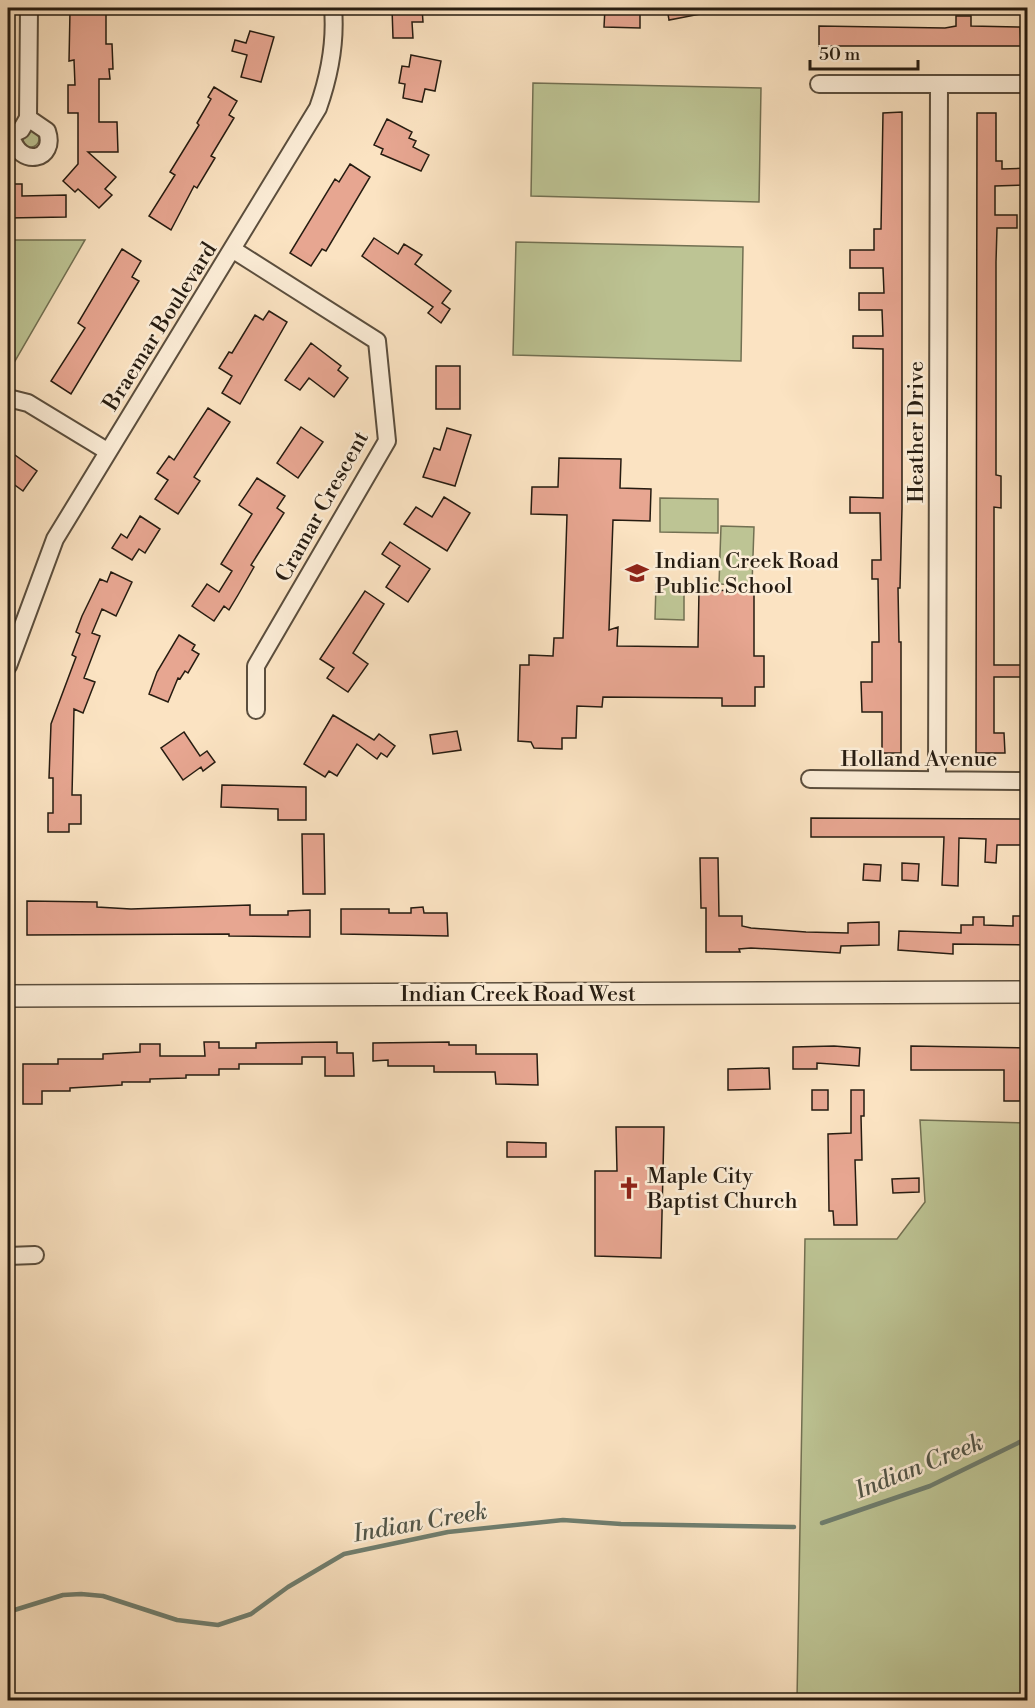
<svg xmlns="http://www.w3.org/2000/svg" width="1035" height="1708" viewBox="0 0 1035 1708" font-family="'Libre Bodoni',serif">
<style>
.green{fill:#bdc494;stroke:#727052;stroke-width:1.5}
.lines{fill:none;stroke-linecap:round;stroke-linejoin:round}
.stream{stroke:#6f7e6f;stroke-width:4.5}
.building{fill:#e7a691;stroke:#261c11;stroke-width:1.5}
.minor-casing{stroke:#5b4e3d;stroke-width:20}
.tertiary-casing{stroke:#5b4e3d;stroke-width:24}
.minor{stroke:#fcedd7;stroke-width:16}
.tertiary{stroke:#fcedd7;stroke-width:21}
.labels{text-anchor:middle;stroke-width:5;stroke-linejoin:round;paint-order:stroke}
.street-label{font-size:22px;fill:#261c11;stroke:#fcedd7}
.poi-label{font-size:22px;fill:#261c11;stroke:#fcedd7;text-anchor:start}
.water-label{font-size:24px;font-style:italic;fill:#515548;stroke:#fcedd7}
</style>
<rect width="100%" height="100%" fill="#fbe3c2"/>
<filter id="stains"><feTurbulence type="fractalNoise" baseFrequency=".00333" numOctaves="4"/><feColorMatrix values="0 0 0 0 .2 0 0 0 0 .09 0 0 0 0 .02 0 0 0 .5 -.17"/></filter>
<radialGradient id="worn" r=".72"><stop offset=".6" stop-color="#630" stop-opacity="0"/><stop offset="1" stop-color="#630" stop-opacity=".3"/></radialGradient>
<path class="green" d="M533 83 761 88 759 202 531 196Z
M23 139a8 8 0 1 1 16 0a8 8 0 1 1-16 0Z
M8 240H85L11 368 8 366Z
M516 242 743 247 741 361 513 355Z
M660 498 718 499V533L660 532Z
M721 526 754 527 752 585 719 584Z
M656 584 684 585V620L655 619Z
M920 1120 1027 1123V1700H797L805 1239H897L925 1202Z"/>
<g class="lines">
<path class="stream" d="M822 1523 930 1486 1028 1438
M8 1612 63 1595 81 1594 103 1596 177 1620 218 1625 251 1614 288 1587 344 1554 448 1532 563 1520 621 1524 794 1527"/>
</g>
<path class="building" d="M392 8H422L423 22H412L413 38H393Z
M605 8H640V28L604 27Z
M667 8H706V13L669 20Z
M70 11H106V44H112L113 69H109L110 79H99V122H117L118 152H88L116 177 105 189 112 195 99 208 78 189 75 192 63 181 78 164V113H68V85H75L74 60 69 61Z
M956 16H971V26L1020 27 1021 46H819V26L945 28 956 26Z
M250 31 274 37 261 82 241 77 247 55 232 51 235 40 246 43Z
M411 55 441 61 435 91 425 89 422 102 403 98 405 84 399 83 402 66 409 67Z
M214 87 237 101 229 115 234 118 211 156 215 158 197 188 194 186 171 230 149 216 175 175 170 172 199 125 197 123 211 99 208 97Z
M902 112V508L900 588H898L899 642H901V753H882V712H862L861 682H872V642H879L878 579H872V560H881L880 513H850V497L883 498V349L853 348V336H883L882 310H859V293H884L883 268H850V250H874V229H881L883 113Z
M977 113H996V161H1002V169L1028 168V185L995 186V215H1017V228H997L996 262V475L1001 476V508L994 507V665H1021V677H994V733H1004L1005 753H976Z
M387 119 412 132 409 138 416 141 413 147 429 155 421 171 381 154 383 149 374 145Z
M350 164 370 177 326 251 322 249 311 266 290 253 335 179 339 182Z
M8 184H22V196L66 195V217L8 218Z
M374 238 398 254 404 244 422 255 415 264 451 291 442 303 450 309 441 323 428 313 433 307 362 256Z
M122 249 141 261 132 277 139 281 71 394 51 381 85 328 78 323Z
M269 311 287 322 240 404 222 393 232 376 219 368 229 352 232 353 255 315 263 320Z
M311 343 341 366 338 370 348 378 334 397 309 378 300 390 285 380Z
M436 366H460V409H436Z
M208 408 230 422 194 477 200 481 178 514 155 499 168 480 157 473 169 456 174 460Z
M301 427 323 442 298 478 277 463Z
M447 428 471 435 455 486 423 477 434 448 440 450Z
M8 450 37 471 23 491 8 480Z
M559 458 621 459 620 488 651 489 650 521 613 520 609 630 618 627 617 646 698 647 699 590 754 591V656H764V687H755V706H722V698L603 697 602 707 577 706 576 738H562V749L534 748 531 742 518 741 520 665H529V655L553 656 554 638H563L567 515 531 514 532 487H558Z
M257 478 285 496 277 508 284 513 251 565 254 567 238 595 229 610 224 606 214 621 192 606 207 584 219 592 232 571 221 564 252 514 239 505Z
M444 497 470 513 447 551 404 524 416 507 432 517Z
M140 516 160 529 145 553 139 549 132 560 112 548 121 534 127 538Z
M390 542 430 569 408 602 386 587 400 566 382 554Z
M111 572 132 582 116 616 102 609 92 633 100 636 84 678 95 682 83 713 74 709 72 795H81V824H69V832H48V813H53V778H49L51 724 76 657 72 655 80 634 76 632 82 616 100 579 107 582Z
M365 591 384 604 353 653 368 664 348 692 327 678 334 668 320 659Z
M179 635 195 645 192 650 199 654 188 673 185 671 180 679 178 678 168 702 149 694 157 672Z
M333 715 374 740 379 734 395 746 387 757 381 753 377 759 357 744 337 776 329 771 325 777 304 764Z
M457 731 461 750 433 754 430 735Z
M184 732 200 756 207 751 215 762 203 771 201 767 183 780 161 748Z
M222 785 306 787V820H278V809L221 807Z
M811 818 1028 819V845H997L996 863 985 862 986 839 959 838 958 886 942 885 944 837H811Z
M302 834H324L325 894H303Z
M700 858H718L719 916H742V926L751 928 806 932 848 933V923L879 922V945L841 946 840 953 751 948 739 949 740 952H706V908H701Z
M902 863 919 864 918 881 902 880Z
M864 864 881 865 880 881 863 880Z
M27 901 97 902V907L131 909 250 905V915H288V911L310 910V937L229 936V934L27 935Z
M423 907 424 913H447L448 936 341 934V909H389V913H411V908Z
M1013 916H1027L1028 945 953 944V954L898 950 899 931 961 933V925H973V917H984V925L1013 926Z
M204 1042H219V1048H256V1043L337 1042V1053H353L354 1076H325V1057H302V1064H239V1069H219V1075H186V1078L150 1079V1082H122V1085L70 1088V1091H42V1104H23V1064H58V1059H103V1054L140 1052V1044H160V1056H205Z
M449 1042V1045H476V1054H537L538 1085 496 1084 495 1072H434V1066H388V1060L373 1061V1043Z
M834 1046 860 1048 859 1066 817 1063V1069H793V1047Z
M911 1046 1028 1048V1071H1020V1101H1004V1070H911Z
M769 1068 770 1089 728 1090V1069Z
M812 1090H828V1110H812Z
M851 1090H864V1116H861L862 1160H855L857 1225H834L833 1211H829L828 1134 851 1133Z
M616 1127H664L661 1258 595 1256V1171H617Z
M507 1142 546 1143V1157H507Z
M919 1178V1192L893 1193 892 1179Z"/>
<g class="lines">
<g class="minor-casing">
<path id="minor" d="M819 84H1028
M8 136 21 130 28 118 29 8
M11 136C20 169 57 160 47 131L28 118
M232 249 377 341 387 441 256 666V710
M8 398 28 403 107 451
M8 666 55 539 318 108C330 74 336 43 333 8
M810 779 1028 781
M937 780 939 84
M8 1256 35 1255"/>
</g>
<g class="tertiary-casing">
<path id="tertiary" d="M8 996 1028 992"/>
</g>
<use href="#minor" class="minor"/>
<use href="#tertiary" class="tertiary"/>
</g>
<defs>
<g id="school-bare" transform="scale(1.8)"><path d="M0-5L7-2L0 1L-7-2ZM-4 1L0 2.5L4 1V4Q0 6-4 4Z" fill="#8f2418" stroke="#fcedd7" stroke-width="2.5" paint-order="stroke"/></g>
<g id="church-bare" transform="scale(1.8)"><path d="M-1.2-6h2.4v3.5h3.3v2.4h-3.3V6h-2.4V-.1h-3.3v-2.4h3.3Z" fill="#8f2418" stroke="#fcedd7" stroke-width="2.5" paint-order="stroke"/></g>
</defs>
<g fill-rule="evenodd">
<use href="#school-bare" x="637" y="573"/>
<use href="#church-bare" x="629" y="1188"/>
</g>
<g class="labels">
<g class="street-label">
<text transform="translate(159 326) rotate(-58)" y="8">Braemar Boulevard</text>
<text transform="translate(915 432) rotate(-90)" y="8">Heather Drive</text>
<text transform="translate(321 506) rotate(-61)" y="8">Cramar Crescent</text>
<text x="919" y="766">Holland Avenue</text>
<text x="518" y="1001">Indian Creek Road West</text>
</g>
<g class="poi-label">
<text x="655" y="568">Indian Creek Road<tspan x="655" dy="25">Public School</tspan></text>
<text x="647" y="1183">Maple City<tspan x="647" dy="25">Baptist Church</tspan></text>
</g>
<g class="water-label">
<text transform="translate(919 1466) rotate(-22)" y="8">Indian Creek</text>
<text transform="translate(420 1522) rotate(-10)" y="8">Indian Creek</text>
</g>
</g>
<rect width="1035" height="1708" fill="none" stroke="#fbe3c2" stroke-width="30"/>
<rect x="9" y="9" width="1017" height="1690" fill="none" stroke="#261c11" stroke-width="3"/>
<rect x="15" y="15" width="1005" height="1678" fill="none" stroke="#261c11" stroke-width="1.5"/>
<path d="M810 60v9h108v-9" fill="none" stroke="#261c11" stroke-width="3"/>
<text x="819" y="60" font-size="18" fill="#261c11" stroke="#fcedd7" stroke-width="4.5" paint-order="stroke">50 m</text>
<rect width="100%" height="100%" filter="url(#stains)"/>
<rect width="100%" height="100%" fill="url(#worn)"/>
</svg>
